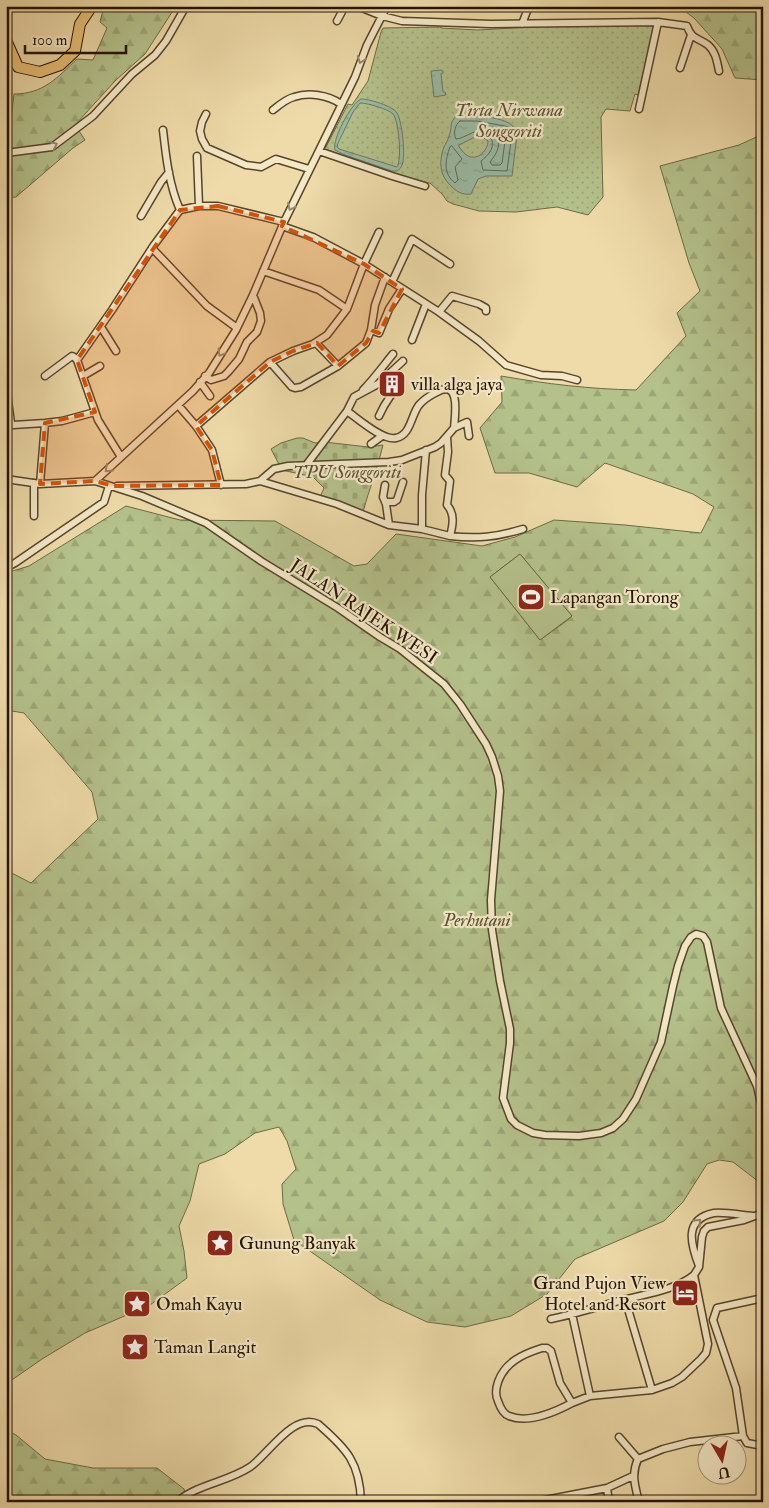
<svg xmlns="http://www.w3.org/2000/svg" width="769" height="1508" viewBox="0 0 769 1508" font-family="'IM FELL Double Pica',serif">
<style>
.forest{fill:url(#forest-firs);stroke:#6c6a46;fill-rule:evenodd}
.cemetery{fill:url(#cemetery-stones);stroke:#6c6a46}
.park{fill:url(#park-dots);stroke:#6c6a46}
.pitch{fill:#b4c18b;stroke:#6c6a46}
.water{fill:url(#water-ripples);stroke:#6b7863;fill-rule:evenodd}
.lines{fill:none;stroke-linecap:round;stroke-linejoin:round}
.shore{stroke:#5f6752;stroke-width:1}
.street-casing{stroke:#56452a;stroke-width:9}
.primary-casing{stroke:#241300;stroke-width:12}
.street{stroke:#f4e8c7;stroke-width:6}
.primary{stroke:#e7be74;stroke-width:10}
.oneway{stroke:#96886d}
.marked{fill:#d4520b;fill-opacity:0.2;stroke:#d4520b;stroke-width:4;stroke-dasharray:10 6;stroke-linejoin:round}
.labels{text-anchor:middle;stroke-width:4.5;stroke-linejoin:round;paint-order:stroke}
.park-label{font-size:18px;font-style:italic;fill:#565031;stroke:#f4e8c7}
.poi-label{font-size:18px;fill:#241300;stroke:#f4e8c7;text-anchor:start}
.street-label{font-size:18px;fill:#241300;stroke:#f4e8c7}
</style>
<defs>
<pattern id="forest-firs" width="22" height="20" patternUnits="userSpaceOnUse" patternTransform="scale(1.25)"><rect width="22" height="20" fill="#b4c18b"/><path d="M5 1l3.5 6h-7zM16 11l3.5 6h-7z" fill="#9ba576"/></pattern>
<pattern id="cemetery-stones" width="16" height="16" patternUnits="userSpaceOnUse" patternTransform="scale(1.25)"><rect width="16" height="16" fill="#b4c18b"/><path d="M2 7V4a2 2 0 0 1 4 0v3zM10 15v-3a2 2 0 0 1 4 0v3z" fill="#9ba576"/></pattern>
<pattern id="park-dots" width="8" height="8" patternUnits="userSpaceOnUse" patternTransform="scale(1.25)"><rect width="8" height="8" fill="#b4c18b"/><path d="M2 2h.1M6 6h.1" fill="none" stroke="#9ba576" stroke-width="1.8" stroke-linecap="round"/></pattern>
<pattern id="water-ripples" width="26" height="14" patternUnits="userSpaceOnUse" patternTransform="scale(1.25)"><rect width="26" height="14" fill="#9abba5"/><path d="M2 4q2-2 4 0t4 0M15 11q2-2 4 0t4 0" fill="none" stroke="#85a08c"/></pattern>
</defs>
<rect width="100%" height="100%" fill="#eedba9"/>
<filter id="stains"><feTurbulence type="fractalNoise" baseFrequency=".004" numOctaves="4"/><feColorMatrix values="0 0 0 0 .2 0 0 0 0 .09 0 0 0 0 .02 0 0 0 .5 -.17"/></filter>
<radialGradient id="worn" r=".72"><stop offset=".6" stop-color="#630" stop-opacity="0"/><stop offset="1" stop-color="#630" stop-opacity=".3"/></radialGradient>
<path class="forest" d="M104 6H176L145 54 115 81 75 125 85 140 73 148 16 197 6 198V145H8L14 94C43 94 57 78 77 59L93 60 107 28 100 22Z
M678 6H763V80L735 78 722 49 694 18Z
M763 134V1185L733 1162 719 1160 707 1164 683 1202 664 1221 575 1259 547 1294 511 1316 465 1327 427 1322 380 1300 294 1240 283 1204 282 1184 296 1169 287 1141 279 1127 255 1133 225 1154 199 1164 190 1201 179 1226 184 1251 187 1278 150 1305 85 1333 42 1359 9 1382 6 1388V870L31 883 98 819 92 792 24 713 6 710V573L29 566 126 506 180 520 275 521 354 566 367 564 396 534 482 546 515 537 554 520 625 525 701 533 714 507 693 494 605 463 577 487 529 473H495L480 428 502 402 501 376C547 384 589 389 636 390L686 336 677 313 700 291 689 263 660 166 739 145ZM520 554 572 616 565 622 540 640 490 577Z
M6 1430 16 1435 45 1459 93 1468H157L184 1489 190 1502H6Z"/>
<path class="cemetery" d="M297 438H303L315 443 324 442 368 447 383 445C378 468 369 489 363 512L320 497 324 488 313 477 282 470 271 449 281 443Z"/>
<path class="park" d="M611 25 616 26 617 25 652 26 654 28 638 95 635 94 630 111 606 109 601 117 603 197 588 215 557 207 516 212 479 211 453 204 447 201 442 194 430 183H426L382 171 326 151 325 149 348 104 352 105 368 81 381 32 383 28 441 27V28L478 30 548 26Z"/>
<path class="pitch" d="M520 554 572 616 540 640 490 577Z"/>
<path class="water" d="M441 70 443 71V73L441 74 443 92H445L446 95 434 97 431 71Z
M361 99C369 99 393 106 397 113 402 121 406 156 402 165 401 168 400 169 397 171H392L345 155 335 150C332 139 351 104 361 99ZM360 103C368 103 388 109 393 114 399 121 402 160 397 167L339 149 337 147 338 143 353 112Z
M457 115C472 116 517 115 517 135L512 176H486L478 179 471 194C462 195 457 192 451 186 439 175 439 161 444 147 446 143 448 140 449 136 453 126 448 124 457 115ZM479 135 484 138 488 141C488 150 478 161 468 156 464 154 462 150 459 147V145Z"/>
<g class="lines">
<path class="shore" d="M460 121H477L505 126C509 127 512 130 512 134L507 171 483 170 481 161C488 155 494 150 492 140 478 122 471 137 456 139 453 134 455 124 460 121Z
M499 131 504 132 506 134 502 163 500 165H492L490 162C498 152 501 145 497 134Z
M452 146 462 159 455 167 458 180 455 183C443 174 445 160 450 147Z"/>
<g class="street-casing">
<path id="street" d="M357 6 382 16 402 21 491 24 658 22 687 26C692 40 697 37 708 45 716 52 717 62 719 71
M337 21 345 6
M522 24 529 6
M680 68 691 35
M639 109 658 22
M273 110C279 105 286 99 294 97 309 92 328 95 341 104
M206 114 202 122 200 131 202 139 207 148 246 165 261 167 276 159 309 169
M163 130C166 157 169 185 180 210
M319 151 392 176 425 186
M6 153 52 147 93 116 132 74 155 55 166 41 186 6
M197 156 199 206
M141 216 161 182 169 172
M282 226 313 237 364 264 439 312 479 341 506 365 541 375 562 376 577 380
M152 248 207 306 237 328
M263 271 319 290 347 309
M392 282 412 239 450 264
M439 312 452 296 479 304 486 308V311
M101 327 116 351
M371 330 379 333 389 309 402 289
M412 340 426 304
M316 343 338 366
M270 362 292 387 295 388 301 387 338 366 366 343 371 330 375 305 385 277
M45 376 72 356 74 357 77 360
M83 376 100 366
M205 376 211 380 224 376 228 372 239 359 247 342 257 332 261 321 260 313 253 295
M200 382 210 396
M363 390C374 379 383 366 393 354
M7 393 11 423 13 425 45 423 62 421 95 412
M178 405 196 426 212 450 221 485
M379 416 384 406 393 392 384 379
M196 426 270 362 293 351 313 344 327 335 347 309 364 264 379 232
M454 428 467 422 469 436
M371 444 382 436
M121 457 98 420 77 360 112 310 154 245 180 210 199 206H218L284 222
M307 464 347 411 354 397 378 384 403 361
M6 479 40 484 95 481 142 496 206 523 261 561 338 608 380 637 400 649 444 684 460 704 486 744 492 757 498 776 500 791 491 900 492 930 500 981 510 1029V1043L503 1098 511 1119 517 1125 533 1133 545 1135 579 1136 601 1133 613 1128 623 1119 636 1099 661 1042 673 986 678 966 685 946 691 937 696 934 703 936 707 942 721 1008 757 1086 763 1112
M95 481 193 391 209 373 236 330 253 295 284 222 355 77 367 45 387 6
M260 481 274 469 288 466 389 462 402 460 435 447 441 443 454 428C455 415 461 379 437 392 431 395 424 399 419 405 411 415 411 435 396 438 383 441 357 418 347 411
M34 483V516
M40 484 45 423
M385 485 383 497 386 504 389 525
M117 486 246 484 260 481 337 504 389 525 422 529 450 536C453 525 455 514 447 505L450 481 445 475 448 452 447 437
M385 502H394L397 500 403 482
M422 529V495L426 450
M450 536C478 539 496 537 523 529
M6 568 15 563 104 502 109 486
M699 1266C691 1245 683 1219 714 1213 726 1212 741 1215 753 1216
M763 1298 717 1308 713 1320 736 1388 743 1436 747 1443 763 1446
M625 1299 652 1390
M572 1314 590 1396
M551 1319C576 1314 599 1306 623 1300 645 1294 676 1290 694 1275
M542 1348H547L551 1351 560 1383 572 1403C555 1412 528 1424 509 1416 503 1414 500 1407 498 1401 495 1395 496 1388 498 1382 505 1362 523 1354 542 1348Z
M572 1403 590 1396 652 1390 672 1383 682 1377 701 1359 706 1353 708 1344 694 1275 699 1267 702 1237 704 1231 708 1227 744 1220 763 1213
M619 1437 638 1459C631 1474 635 1486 639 1502
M638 1459 663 1449 690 1442 743 1436
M607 1488 609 1502
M177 1502C197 1484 228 1482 250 1467 268 1455 293 1412 318 1424 347 1449 360 1463 361 1502
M535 1502 607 1488 633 1476"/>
</g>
<g class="primary-casing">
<path id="primary" d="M6 40 18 67 40 72 60 65 75 51 80 24 92 6"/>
</g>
<use href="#street" class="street"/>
<use href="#primary" class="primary"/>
</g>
<defs><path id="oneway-chevron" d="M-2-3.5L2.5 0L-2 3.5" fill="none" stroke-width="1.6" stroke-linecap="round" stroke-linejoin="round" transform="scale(1.25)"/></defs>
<g class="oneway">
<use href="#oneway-chevron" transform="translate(361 60) rotate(110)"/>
<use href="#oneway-chevron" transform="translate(54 145) rotate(-26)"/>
<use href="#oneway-chevron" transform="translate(291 207) rotate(116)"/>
<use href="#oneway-chevron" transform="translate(221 353) rotate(122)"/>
<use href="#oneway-chevron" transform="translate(108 469) rotate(137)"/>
<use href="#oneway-chevron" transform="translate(698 1222) rotate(-45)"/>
</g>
<path class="marked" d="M218 206 284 222 282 226 364 264 402 289 379 333 373 331 366 343 338 366 317 343 293 351 270 362 196 426 212 450 221 485 113 486 95 481 40 484 45 423 95 412 77 360 180 210Z"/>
<defs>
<g id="building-square" transform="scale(1.4375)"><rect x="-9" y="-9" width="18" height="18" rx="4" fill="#8f2418" stroke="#f4e8c7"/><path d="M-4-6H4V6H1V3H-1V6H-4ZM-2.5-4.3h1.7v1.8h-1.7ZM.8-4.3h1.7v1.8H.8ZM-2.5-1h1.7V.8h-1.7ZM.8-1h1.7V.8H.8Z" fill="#fff"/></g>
<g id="stadium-square" transform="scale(1.4375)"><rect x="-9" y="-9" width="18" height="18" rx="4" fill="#8f2418" stroke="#f4e8c7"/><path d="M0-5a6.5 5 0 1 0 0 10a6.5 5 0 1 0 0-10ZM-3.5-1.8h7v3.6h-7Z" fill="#fff"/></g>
<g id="sight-square" transform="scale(1.4375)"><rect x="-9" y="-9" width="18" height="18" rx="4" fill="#8f2418" stroke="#f4e8c7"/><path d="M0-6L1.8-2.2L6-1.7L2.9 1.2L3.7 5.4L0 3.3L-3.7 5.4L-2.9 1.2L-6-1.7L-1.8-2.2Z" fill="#fff"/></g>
<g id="hotel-square" transform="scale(1.4375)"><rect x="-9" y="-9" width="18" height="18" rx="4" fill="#8f2418" stroke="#f4e8c7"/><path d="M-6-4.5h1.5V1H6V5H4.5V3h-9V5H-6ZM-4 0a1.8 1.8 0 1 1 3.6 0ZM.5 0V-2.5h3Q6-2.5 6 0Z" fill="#fff"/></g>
</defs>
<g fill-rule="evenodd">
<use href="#building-square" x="392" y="384"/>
<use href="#stadium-square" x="531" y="597"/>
<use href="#sight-square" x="220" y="1243"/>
<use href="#hotel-square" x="685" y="1293"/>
<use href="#sight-square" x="137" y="1304"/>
<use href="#sight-square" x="135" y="1347"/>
</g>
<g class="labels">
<g class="park-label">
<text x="509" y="116">Tirta Nirwana<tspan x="509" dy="21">Songgoriti</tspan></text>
<text x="347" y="478">TPU Songgoriti</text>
<text x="477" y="926">Perhutani</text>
</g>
<g class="poi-label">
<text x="411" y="390">villa alga jaya</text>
<text x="550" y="603">Lapangan Torong</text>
<text x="239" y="1249">Gunung Banyak</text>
<text x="666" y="1289" text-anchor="end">Grand Pujon View<tspan x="666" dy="21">Hotel and Resort</tspan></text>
<text x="156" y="1310">Omah Kayu</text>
<text x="154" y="1353">Taman Langit</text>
</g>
<g class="street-label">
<text transform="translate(364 611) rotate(34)" y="6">JALAN RAJEK WESI</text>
</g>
</g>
<rect width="769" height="1508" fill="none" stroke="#eedba9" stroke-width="25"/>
<rect x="8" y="8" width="754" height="1493" fill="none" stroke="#241300" stroke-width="2.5"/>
<rect x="12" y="12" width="744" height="1483" fill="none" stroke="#241300"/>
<g transform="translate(722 1460) rotate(171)"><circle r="24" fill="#f4e8c7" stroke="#a19377"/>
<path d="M0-4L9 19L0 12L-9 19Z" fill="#8f2418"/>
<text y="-8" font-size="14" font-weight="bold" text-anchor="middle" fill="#241300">U</text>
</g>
<path d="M25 45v8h101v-8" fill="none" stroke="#241300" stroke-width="2.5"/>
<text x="32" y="45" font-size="15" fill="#241300" stroke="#f4e8c7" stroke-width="4" paint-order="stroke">100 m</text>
<rect width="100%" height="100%" filter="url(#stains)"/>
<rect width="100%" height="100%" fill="url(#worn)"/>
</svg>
